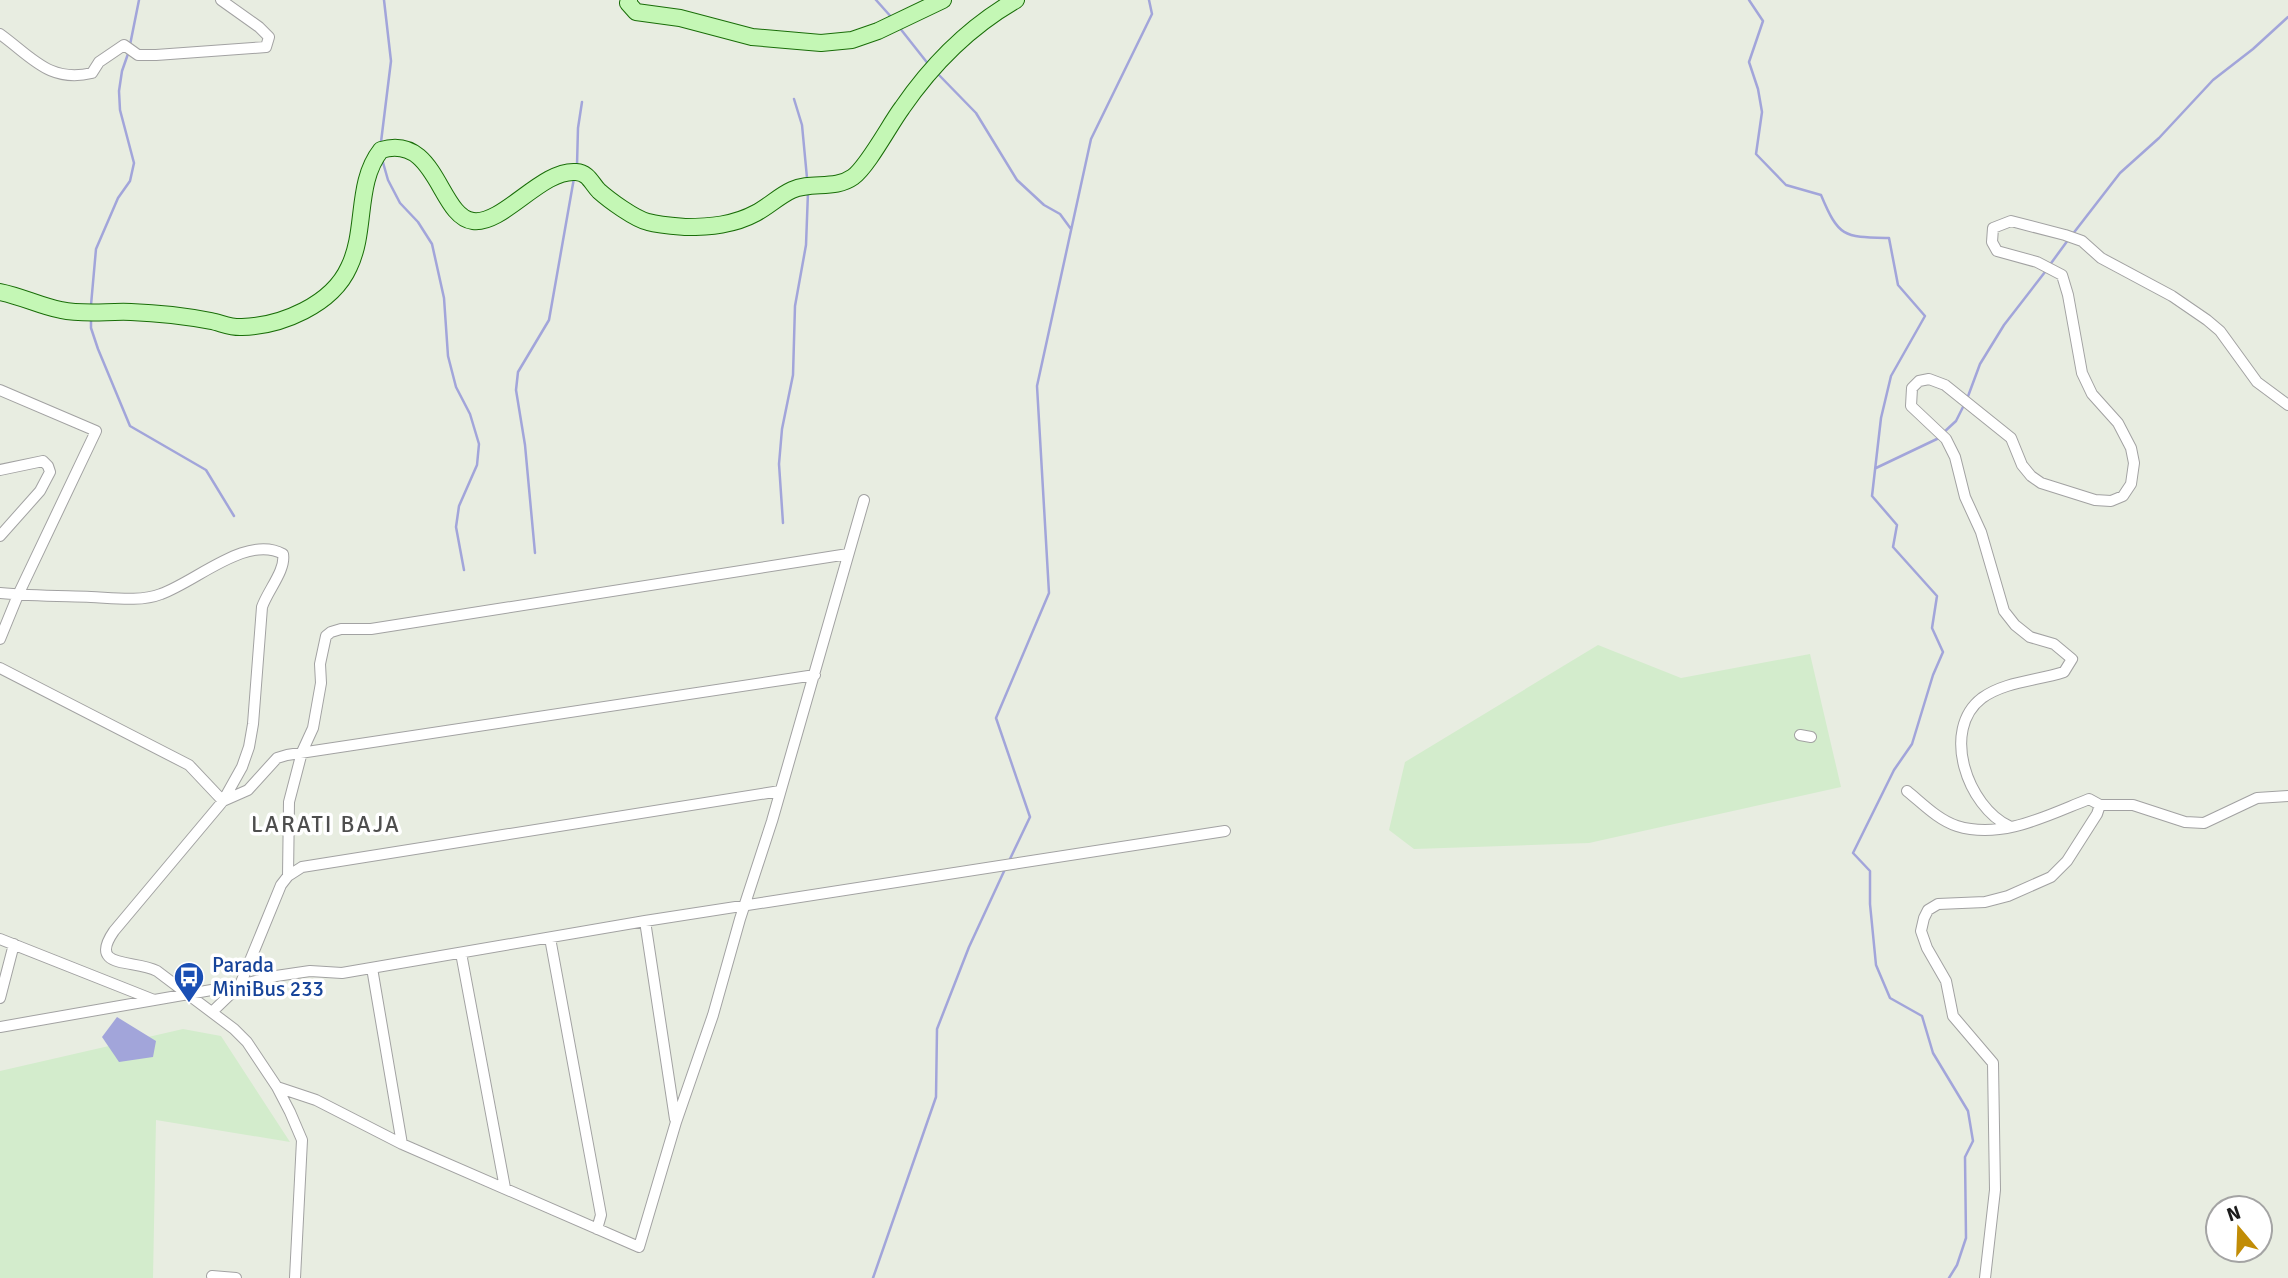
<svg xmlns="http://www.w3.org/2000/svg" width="2288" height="1278" viewBox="0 0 2288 1278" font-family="Signika,sans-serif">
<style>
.farmland{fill:#d3eccc}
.water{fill:#a2a5da}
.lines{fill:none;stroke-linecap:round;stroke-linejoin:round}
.stream{stroke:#a2a5da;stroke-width:2.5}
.street-casing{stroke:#a2a2a2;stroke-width:12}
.secondary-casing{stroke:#196d08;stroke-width:18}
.street{stroke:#fff;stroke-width:10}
.secondary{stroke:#c4f7b5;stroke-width:16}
.labels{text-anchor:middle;stroke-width:7;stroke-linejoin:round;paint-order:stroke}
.transit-label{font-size:21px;fill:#164399;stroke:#fff;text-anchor:start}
.neighbourhood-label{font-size:23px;letter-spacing:2px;fill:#4e4e4e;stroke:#fff}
</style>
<rect width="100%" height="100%" fill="#e8ede1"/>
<path class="farmland" d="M1598 645 1681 678 1810 654 1841 787 1589 843 1414 849 1389 830 1405 762Z
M183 1029 221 1036 290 1142 156 1120 153 1278H0V1071Z"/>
<path class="water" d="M117 1017 156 1041 153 1057 119 1062 102 1037Z"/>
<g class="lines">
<path class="stream" d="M876 0 893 19
M1749 0 1763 21 1749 62 1758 89 1762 112 1756 154 1786 185 1821 195C1839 238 1844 237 1889 238L1898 285 1925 316 1891 376 1881 418 1872 496 1897 525 1893 547 1937 596 1932 628 1943 652 1933 675 1912 744 1894 770 1853 853 1870 871V904L1876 965 1890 998 1922 1016 1933 1053 1968 1111 1973 1141 1965 1157 1966 1238 1957 1265 1949 1278
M899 27 929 65
M130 45 139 0
M937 73 976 113 1017 180 1044 205 1060 214 1071 229
M794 99 802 125 807 178
M381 142 391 61 384 0
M382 159 388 180 400 203 418 222 432 244 444 298 448 356 456 387 470 414 479 444 477 465 459 506 456 527 464 570
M577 165 578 128 582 102
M2072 235 2120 173 2159 138 2213 80 2253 49 2288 17
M2049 266 2068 240
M91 305 96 249 118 198 130 181 134 163 120 110 119 91 122 71 129 51
M91 319V328L98 349 130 426 206 470 234 516
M1967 399 1980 364 2004 325 2045 272
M1943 433 1956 421 1964 405
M1876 468 1939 438
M783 523 779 464 782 429 793 375 795 306 806 245 808 192
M535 553 525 445 516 390 518 372 549 320 574 178
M1009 861 1030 817 996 718 1049 593 1037 386 1091 139 1152 14 1149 0
M873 1278 936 1097 937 1029 969 947 1006 867"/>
<g class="street-casing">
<path id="street" d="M0 34C32 57 49 83 92 73L99 62 124 45 138 55H156L266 47 269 37 259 27 221 0
M0 390 96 431 18 595 0 639
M0 470 43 461 48 466 50 472 40 491 0 536
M0 593C30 596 61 596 91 597 113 598 141 602 161 594 197 581 247 534 283 554 286 570 268 590 262 607L253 724 249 747 242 767 223 801 114 931C87 970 135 959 157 971L234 1029 247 1042 277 1087 290 1112 302 1140 295 1278
M0 668 189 765 223 801 248 790 277 758 287 755 815 675
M1800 735 1811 737
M1907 791C1922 803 1938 820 1957 826 2002 840 2048 815 2089 799L2100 805H2133L2185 822 2204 823 2257 798 2288 796
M2009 826C1968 807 1940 730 1982 698 2006 681 2037 681 2064 672L2072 659 2054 644 2030 637 2015 625 2004 611 1981 532 1965 497 1955 457 1946 439 1911 406 1912 388 1919 381 1929 379 1945 385 2011 438 2022 465 2031 476 2041 483 2095 500 2111 501 2123 496 2131 484 2134 463 2131 448 2118 423 2092 394 2082 373 2068 295 2062 275 2037 262 1997 251 1992 242 1993 228 2011 221 2065 235 2082 241 2101 258 2172 296 2207 320 2220 331 2257 382 2288 405
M288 876 289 802 302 752 313 728 321 683 320 664 326 636 331 632 341 629H371L848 554
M645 921 675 1119
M550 938 601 1215 597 1229
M0 939 154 1000
M461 953 505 1188
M372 968 402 1144
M0 998 14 944
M212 1012 240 985 276 976 310 971 342 973 645 921 1225 831
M0 1027 240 985 281 885 288 876 302 867 780 791
M277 1087 316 1100 402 1144 639 1247 676 1122 713 1015 740 919 772 821 864 500
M212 1276 236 1278
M1985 1278 1995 1190 1993 1063 1953 1016 1946 981 1927 948 1921 931 1924 918 1928 910 1938 904 1985 902 2008 896 2051 877 2067 861 2097 814 2100 805"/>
</g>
<g class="secondary-casing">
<path id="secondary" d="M629 0 628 3 636 12 680 18 752 37 821 43 852 40 878 31 943 0
M0 292C21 296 40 306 61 310 84 315 108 311 131 312 157 313 185 316 211 321 221 323 232 328 242 327 281 326 332 305 349 267 367 230 355 183 381 150 437 133 439 217 473 221 503 225 542 169 576 172 589 173 591 183 599 191 609 200 635 219 648 222 659 225 673 226 685 227 710 227 734 225 756 213 769 206 779 196 792 190 811 181 835 190 853 177 868 166 890 124 902 108 933 63 969 27 1016 0"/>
</g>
<use href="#street" class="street"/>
<use href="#secondary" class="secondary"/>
</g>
<defs>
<g id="bus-pin" transform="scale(1.575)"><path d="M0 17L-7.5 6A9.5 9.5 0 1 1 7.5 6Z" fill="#1a4fb4" stroke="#fff"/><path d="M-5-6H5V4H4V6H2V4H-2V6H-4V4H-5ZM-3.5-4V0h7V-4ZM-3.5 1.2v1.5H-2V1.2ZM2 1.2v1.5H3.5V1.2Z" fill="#fff"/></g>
</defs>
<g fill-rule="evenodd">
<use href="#bus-pin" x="189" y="977"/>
</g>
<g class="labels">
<g class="transit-label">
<text x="212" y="972">Parada<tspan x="212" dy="24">MiniBus 233</tspan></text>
</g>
<g class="neighbourhood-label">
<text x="326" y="832">LARATI BAJA</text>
</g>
</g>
<g transform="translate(2239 1229) rotate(341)"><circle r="33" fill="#ffffff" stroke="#a4a4a4" stroke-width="2"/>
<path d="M0-5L12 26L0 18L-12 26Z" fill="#c18c06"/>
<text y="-10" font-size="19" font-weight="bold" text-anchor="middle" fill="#1b1b1b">N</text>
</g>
</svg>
